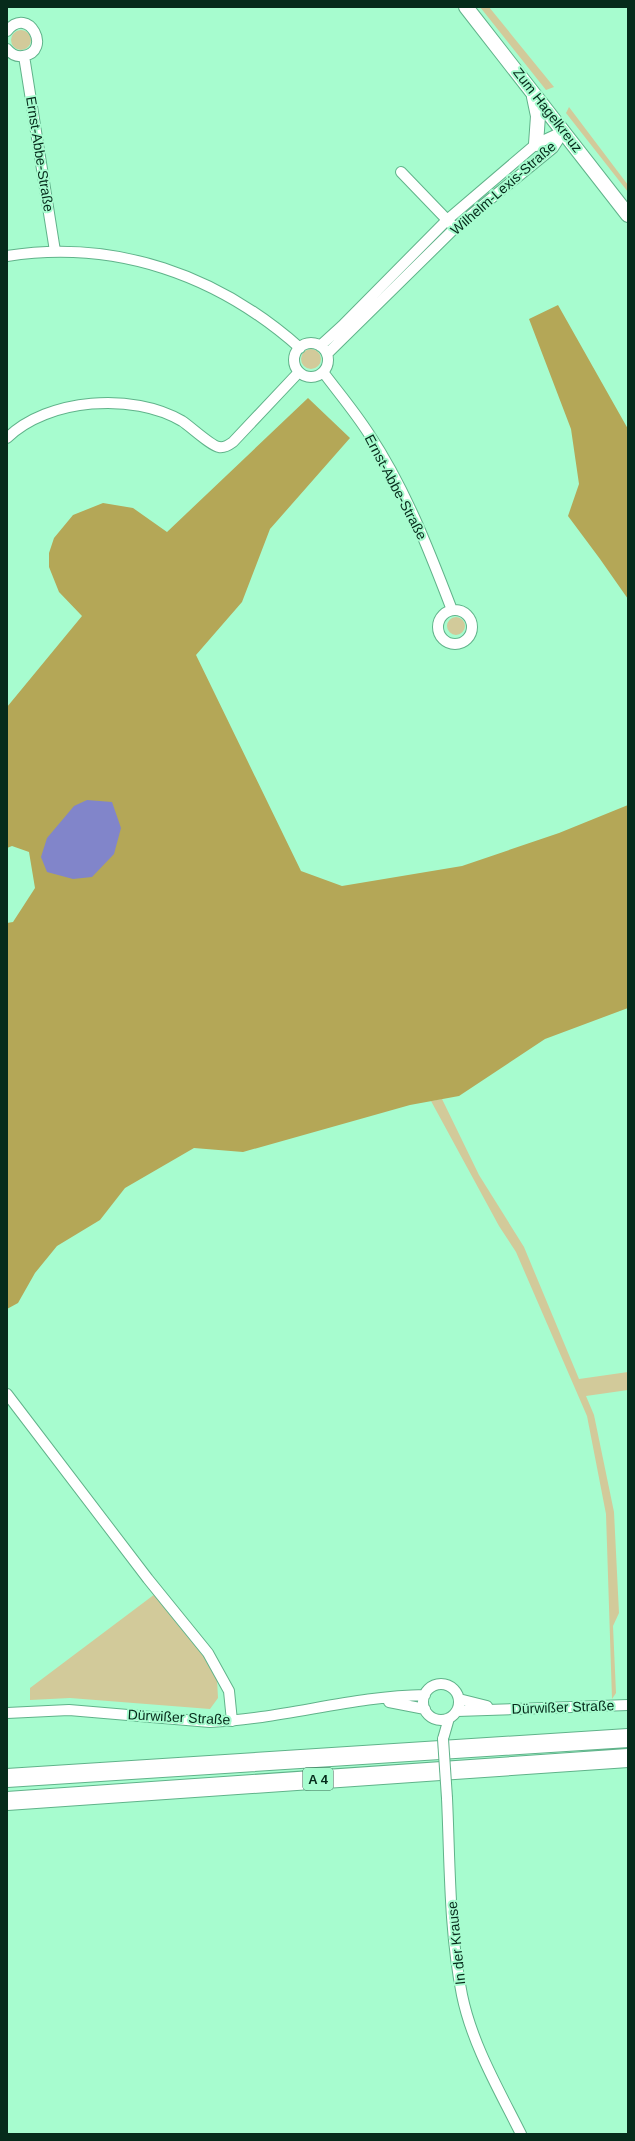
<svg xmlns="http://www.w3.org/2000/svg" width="635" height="2141" viewBox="0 0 635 2141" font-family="Arial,sans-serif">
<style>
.green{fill:#d2ca9a}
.forest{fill:#b4a757}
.water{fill:#8185ca}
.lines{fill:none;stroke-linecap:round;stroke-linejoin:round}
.street-casing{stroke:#60b38a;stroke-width:12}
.secondary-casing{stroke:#60b38a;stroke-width:16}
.highway-casing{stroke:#60b38a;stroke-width:20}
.street{stroke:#fff;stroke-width:10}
.secondary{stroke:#fff;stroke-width:14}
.highway{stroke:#fff;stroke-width:18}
.street-bridge-casing{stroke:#60b38a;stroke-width:12;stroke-linecap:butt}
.street-bridge{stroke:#fff;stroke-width:10}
.labels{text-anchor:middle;stroke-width:4;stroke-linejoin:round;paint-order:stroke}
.shield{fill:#a7fccf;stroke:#366a51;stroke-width:1}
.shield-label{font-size:13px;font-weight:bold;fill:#062b1b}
.street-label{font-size:14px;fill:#062b1b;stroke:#a7fccf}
</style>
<rect width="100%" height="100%" fill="#a7fccf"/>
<path class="green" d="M480 7H489L554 87 546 90Z
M11 40a10 10 0 1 1 20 0a10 10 0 1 1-20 0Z
M569 107 628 185V192L566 113Z
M301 359a10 10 0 1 1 20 0a10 10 0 1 1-20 0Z
M447 626a9 9 0 1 1 18 0a9 9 0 1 1-18 0Z
M442 1099 479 1175 524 1247 579 1379 628 1372V1390L586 1396 594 1415 614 1512 619 1613 613 1626 616 1693 612 1699 606 1514 587 1416 516 1252 499 1226 431 1101Z
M155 1594 204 1655 217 1679 218 1698 210 1709 70 1698 30 1700V1688Z"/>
<path class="forest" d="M558 305 628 429V599L600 559 568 516 579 484 571 429 529 319Z
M308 398 350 438 270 529 242 602 196 655 301 871 342 886 462 866 559 833 628 805V1008L545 1039 459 1096 410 1105 243 1152 194 1148 125 1188 100 1220 57 1246 35 1273 18 1303 7 1309V923L13 922 35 888 29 852 12 846 7 848V707L82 616 59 592 49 567V553L54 538 73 515 103 503 133 508 167 532Z"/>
<path class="water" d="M87 800 112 802 121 828 114 854 92 877 73 879 47 872 41 857 47 838 74 806Z"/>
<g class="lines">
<g class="street-casing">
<path id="street" d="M7 31C29 4 53 52 23 56 17 57 11 54 7 49
M24 56 55 251
M401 172 452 225
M7 256C116 239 218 275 300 348
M294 360a17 17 0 1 1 34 0a17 17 0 1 1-34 0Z
M320 346 342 326 447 220 536 144 564 131
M327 354 455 228 553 148 564 131
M323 372C338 392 355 412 369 434 405 488 429 550 452 610
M7 438C48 398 133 392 182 421 190 426 211 446 219 447 224 448 229 445 233 442L299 372
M438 627a17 17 0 1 1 34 0a17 17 0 1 1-34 0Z
M7 1394 148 1579 208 1653 229 1691 232 1721
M423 1702a18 18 0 1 1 36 0a18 18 0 1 1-36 0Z
M459 1699 487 1706
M389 1702 425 1709
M457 1711 628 1705
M7 1713 69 1710 210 1722C283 1719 352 1696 425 1695
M443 1739 449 1718
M447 1798C450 1864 449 1930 462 1995 472 2044 499 2090 521 2134"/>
</g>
<g class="secondary-casing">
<path id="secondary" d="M466 7 628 215
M534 97 538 116 536 144"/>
</g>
<g class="highway-casing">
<path id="highway" d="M7 1778 628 1738
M7 1801 628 1758"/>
</g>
<use href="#street" class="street"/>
<use href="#secondary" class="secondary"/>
<use href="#highway" class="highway"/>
<g class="street-bridge-casing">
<path id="street-bridge" d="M443 1739 447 1798"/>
</g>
<use href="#street-bridge" class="street-bridge"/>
</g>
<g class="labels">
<rect class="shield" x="303" y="1768" width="30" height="22" rx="3"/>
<g class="shield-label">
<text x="318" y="1784">A 4</text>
</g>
<g class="street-label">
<text transform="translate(548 110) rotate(52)" y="5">Zum Hagelkreuz</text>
<text transform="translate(40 154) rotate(81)" y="5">Ernst-Abbe-Straße</text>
<text transform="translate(503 188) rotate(-41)" y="5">Wilhelm-Lexis-Straße</text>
<text transform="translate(396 487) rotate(62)" y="5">Ernst-Abbe-Straße</text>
<text transform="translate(563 1707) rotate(-2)" y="5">Dürwißer Straße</text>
<text transform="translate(179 1717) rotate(3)" y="5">Dürwißer Straße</text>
<text transform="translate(456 1943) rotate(-96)" y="5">In der Krause</text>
</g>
</g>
<rect width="635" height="2141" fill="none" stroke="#062b1b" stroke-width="16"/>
</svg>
